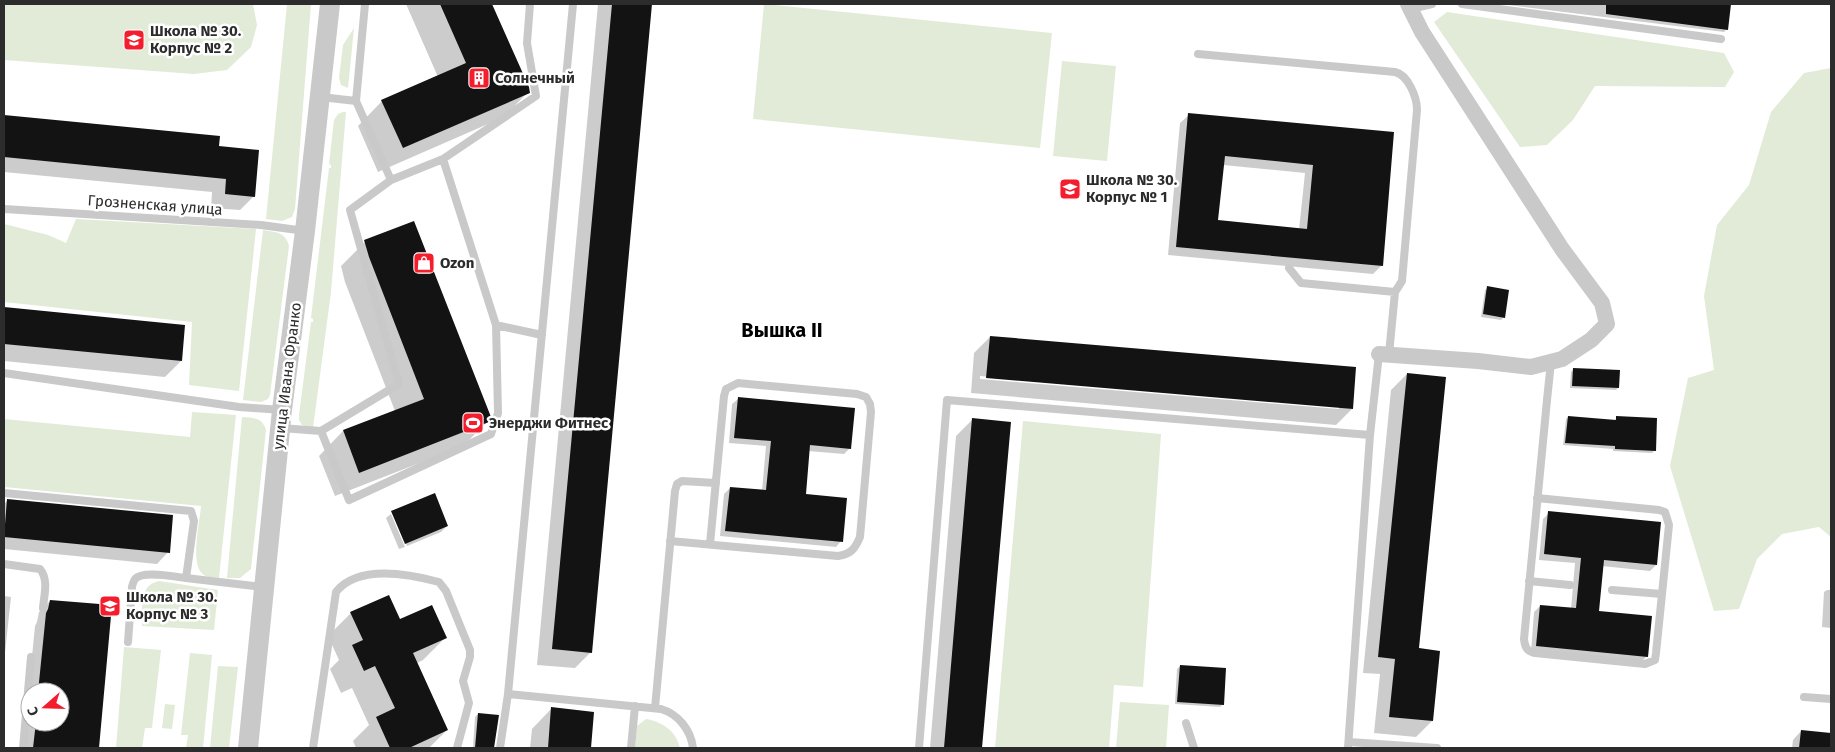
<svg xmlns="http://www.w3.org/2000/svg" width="1835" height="752" viewBox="0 0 1835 752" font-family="'Fira Sans',sans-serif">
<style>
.green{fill:#e2ebd7}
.shadow{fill:#0003;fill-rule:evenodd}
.building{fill:#131313;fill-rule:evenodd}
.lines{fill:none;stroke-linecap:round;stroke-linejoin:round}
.service{stroke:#c9c9c9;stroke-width:8}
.minor{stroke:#c9c9c9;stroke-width:16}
.tertiary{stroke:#c9c9c9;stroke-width:20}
.labels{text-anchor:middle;stroke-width:5;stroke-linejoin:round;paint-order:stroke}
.poi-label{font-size:15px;font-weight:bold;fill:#2c2c2c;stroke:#fff;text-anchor:start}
.street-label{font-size:15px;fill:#2c2c2c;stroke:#fff}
.district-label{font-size:20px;font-weight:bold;fill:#000;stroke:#fff}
</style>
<rect width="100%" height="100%" fill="#fff"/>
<path class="green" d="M4 4H253L257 25 251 47 227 70 194 74 4 60Z
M287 4H311L295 209 292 217 282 221 266 219Z
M764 4 1052 33 1040 148 753 119Z
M1447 12 1724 53 1734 72 1725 87 1595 86 1573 120 1547 145 1520 147 1434 22Z
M354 28 348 88 341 85 339 78 343 45Z
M1062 61 1116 66 1107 161 1053 156Z
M1831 68V537L1819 527 1782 534 1757 559 1739 609 1714 611 1670 466 1688 378 1714 370 1704 296 1717 225 1749 185 1771 112 1804 73Z
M343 112H346L331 292 313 428 302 425 299 420V415L311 322H313V319L311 318 329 168H331V165L329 164 334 120 338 114Z
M76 219 256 229 239 391 189 385 192 322 4 302V224L48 235 66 243Z
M263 230C275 232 286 232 289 246L270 395 268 399 261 402 243 400Z
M192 412 236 415 219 578C214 577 208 578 204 575 189 566 200 522 201 506L4 487V419L190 437Z
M242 417C254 418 262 417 266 430L251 569 240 578H227Z
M1023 421 1161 434 1143 687 1114 685 1109 748H995Z
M159 581 218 590 214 630 142 626C143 609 138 585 159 581Z
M124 647 161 650 152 728H145L142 748H116Z
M190 653 212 655 203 748H186L188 735H181Z
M218 666 238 667 229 748H210Z
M1120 702 1169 705 1166 748H1116Z
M165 704 175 705 172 729 162 728Z
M646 719C662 722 676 730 680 748H635L637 726Z"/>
<path class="shadow" d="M406 4H491L528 92 504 117 378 172 358 126 382 101 438 77Z
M598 4H651L591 652 575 668 537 665Z
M1501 4H1730L1727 29 1724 32Z
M1189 115 1393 133 1382 265 1373 274 1168 255 1180 123ZM1223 165 1305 173 1299 230 1217 222Z
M4 116 219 137 218 147 254 196 240 210 211 208 212 192 4 172Z
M365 242 488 421 463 446 335 496 319 456 343 431 395 411 345 282 341 266Z
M1488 288 1504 317 1501 320 1481 317 1485 290Z
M4 309 184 327 181 361 165 377 4 361Z
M990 337 1352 409 1336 425 971 393 974 353ZM980 376 1339 407V409L980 379Z
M1573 370 1618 388 1616 390 1570 388 1571 372Z
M1407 374 1417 650 1432 721 1416 737 1374 733 1380 674 1363 673 1391 390Z
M738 399 850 448 844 454 808 451 804 495 841 541 836 547 720 536 724 494 730 488 762 491 766 446 729 443 732 404Z
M1568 417 1614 421 1617 417 1655 450 1652 453 1613 451V449L1563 445 1566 419Z
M972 420 1010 423 981 748H930L956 436Z
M8 500 168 552 157 564 4 549V504Z
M392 512 447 526 441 532 407 546Z
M1549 513 1656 565 1650 571 1602 566 1598 612 1647 656 1641 662 1531 652 1534 612 1540 606 1571 609 1575 563 1539 560 1543 519Z
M391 514 405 547 399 549 386 518Z
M1827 590H1831V628L1822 627 1824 592Z
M4 596 11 597 4 662Z
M50 601 111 607 98 748H23L35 626 37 622 39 612ZM30 692H60V722H30Z
M351 613 399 621 446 637 423 660 417 663 447 730 429 748H356L353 741 369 725 352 688 341 693 330 669 339 660 328 636Z
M1180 666 1223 704 1220 707 1175 704 1177 669Z
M552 708 593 713 590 748H530L532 729Z
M478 714 493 747V748H473L475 717Z
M1801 731 1831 734V748H1792L1793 740Z"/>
<path class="building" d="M440 4H492L529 87 530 93 403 148 381 100 466 63Z
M612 4H652L592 653 552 649Z
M1606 4H1731L1728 30 1606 14Z
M1188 113 1394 132 1383 266 1176 247ZM1225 156 1313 165 1307 229 1218 220Z
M4 115 220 136 219 146 259 150 255 197 225 194 226 179 4 157Z
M414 221 491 417 489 422 359 473 343 430 424 399 369 257 364 240Z
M1487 286 1509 290 1505 318 1483 314Z
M4 307 185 325 182 361 4 344Z
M990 336 1356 367 1353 409 986 378Z
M1573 368 1620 370 1619 388 1572 386Z
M1407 373 1446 377 1419 648 1440 651 1433 721 1389 717 1395 659 1378 657Z
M738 397 855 408 851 449 810 445 806 494 847 498 843 542 725 531 730 487 766 490 771 441 734 438Z
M1568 416 1616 420V416L1657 418 1656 451 1615 449V446L1565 443Z
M972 418 1011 422 982 748H944Z
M435 493 448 526 405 544 391 511Z
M7 499 173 515 170 553 4 537Z
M1548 511 1661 522 1657 565 1604 560 1599 611 1652 616 1648 657 1536 646 1540 605 1576 608 1581 558 1544 554Z
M389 595 400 619 432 605 447 638 413 653 448 730 409 748H390L376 717 395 708 375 666 364 671 352 645 363 640 350 612Z
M50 600 112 605 99 748H33L36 722H60V692H38L46 613 48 609Z
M1180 665 1226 668 1224 705 1177 702Z
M551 707 594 712 591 748H548Z
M478 713 499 715 494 748H475Z
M1801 730 1831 733V748H1799Z"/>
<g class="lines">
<path class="service" d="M1462 4 1721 39
M1411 9 1432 4
M1198 54 1395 72C1408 75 1417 97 1417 110L1402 281 1395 292 1389 354
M321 97 356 101 391 180
M356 101 365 4
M443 159 496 325 542 335
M4 209 261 225 305 231
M1289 268 1301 283 1395 292
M496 325 498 413 491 434 349 500 321 431 399 384 350 210 391 180 443 159 536 96 527 43 530 4
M4 373 239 407 282 410
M281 428 321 431
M4 493 191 511 194 521 186 578C175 577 143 570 135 579 134 580 132 586 132 587L128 642
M1537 498 1659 510 1665 512 1669 525 1656 653 1655 660 1645 664 1535 653C1527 651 1525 648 1524 639L1547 400 1551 362
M670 541 838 556C851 554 855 549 860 537L871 412 870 404 866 397 857 394 738 383 726 389 724 396 710 544
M4 564 40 569C49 580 44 595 43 608
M186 578 262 587
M1529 581 1570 585
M1612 590 1662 594
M508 694 661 709C678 714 691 730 693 748
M1804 697 1831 699
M655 708 675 491 677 484 682 481 716 483
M1186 723 1194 748
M1349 742 1437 748
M23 748 31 657
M313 748 336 592C358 564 409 574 439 582L446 591 470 650V657L463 681 469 703 457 748
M500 748 508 694 573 4
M631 748 635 706
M919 748 947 400 1370 435
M1348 748 1370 435 1379 354"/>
<path class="minor" d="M1379 354 1478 361 1531 367 1562 359 1591 340 1607 324 1602 303 1562 249 1422 32 1408 4"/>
<path class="tertiary" d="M248 748 282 410 305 231 330 4"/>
</g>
<defs>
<g id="school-square" transform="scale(1.125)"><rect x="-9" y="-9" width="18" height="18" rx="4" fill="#f31d2d" stroke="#fff"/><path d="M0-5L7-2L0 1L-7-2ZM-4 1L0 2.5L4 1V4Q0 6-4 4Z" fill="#fff"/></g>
<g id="building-square" transform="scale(1.125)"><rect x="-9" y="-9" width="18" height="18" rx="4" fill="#f31d2d" stroke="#fff"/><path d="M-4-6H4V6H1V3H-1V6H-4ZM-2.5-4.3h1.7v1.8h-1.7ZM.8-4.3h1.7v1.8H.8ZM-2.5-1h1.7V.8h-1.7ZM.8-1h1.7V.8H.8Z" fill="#fff"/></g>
<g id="shop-square" transform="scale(1.125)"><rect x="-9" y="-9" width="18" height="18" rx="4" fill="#f31d2d" stroke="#fff"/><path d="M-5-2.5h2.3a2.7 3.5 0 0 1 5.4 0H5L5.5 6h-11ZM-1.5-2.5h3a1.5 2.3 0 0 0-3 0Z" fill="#fff"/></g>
<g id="stadium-square" transform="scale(1.125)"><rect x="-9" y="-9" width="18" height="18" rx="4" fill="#f31d2d" stroke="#fff"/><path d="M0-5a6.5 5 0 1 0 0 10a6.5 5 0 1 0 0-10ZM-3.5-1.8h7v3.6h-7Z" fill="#fff"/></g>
</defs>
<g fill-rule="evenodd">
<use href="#school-square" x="134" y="40"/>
<use href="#building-square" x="479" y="78"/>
<use href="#school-square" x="1070" y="189"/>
<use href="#shop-square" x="424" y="263"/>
<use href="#stadium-square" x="473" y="423"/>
<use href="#school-square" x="110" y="606"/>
</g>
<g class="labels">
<g class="poi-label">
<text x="150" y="36">Школа № 30.<tspan x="150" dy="17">Корпус № 2</tspan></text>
<text x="495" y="83">Солнечный</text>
<text x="1086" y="185">Школа № 30.<tspan x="1086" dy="17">Корпус № 1</tspan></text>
<text x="440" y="268">Ozon</text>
<text x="489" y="428">Энерджи Фитнес</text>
<text x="126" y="602">Школа № 30.<tspan x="126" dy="17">Корпус № 3</tspan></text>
</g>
<g class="street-label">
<text transform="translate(155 205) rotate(4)" y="5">Грозненская улица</text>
<text transform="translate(287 376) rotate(-83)" y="5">улица Ивана Франко</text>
</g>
<g class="district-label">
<text x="782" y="337">Вышка II</text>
</g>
</g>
<rect width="1835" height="752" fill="none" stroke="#2c2c2c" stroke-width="10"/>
<g transform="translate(45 707) rotate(250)"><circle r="24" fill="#ffffff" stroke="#ababab"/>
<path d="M0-4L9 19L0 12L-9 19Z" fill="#f31d2d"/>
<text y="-8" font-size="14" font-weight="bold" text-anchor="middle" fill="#2c2c2c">С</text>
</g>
</svg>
